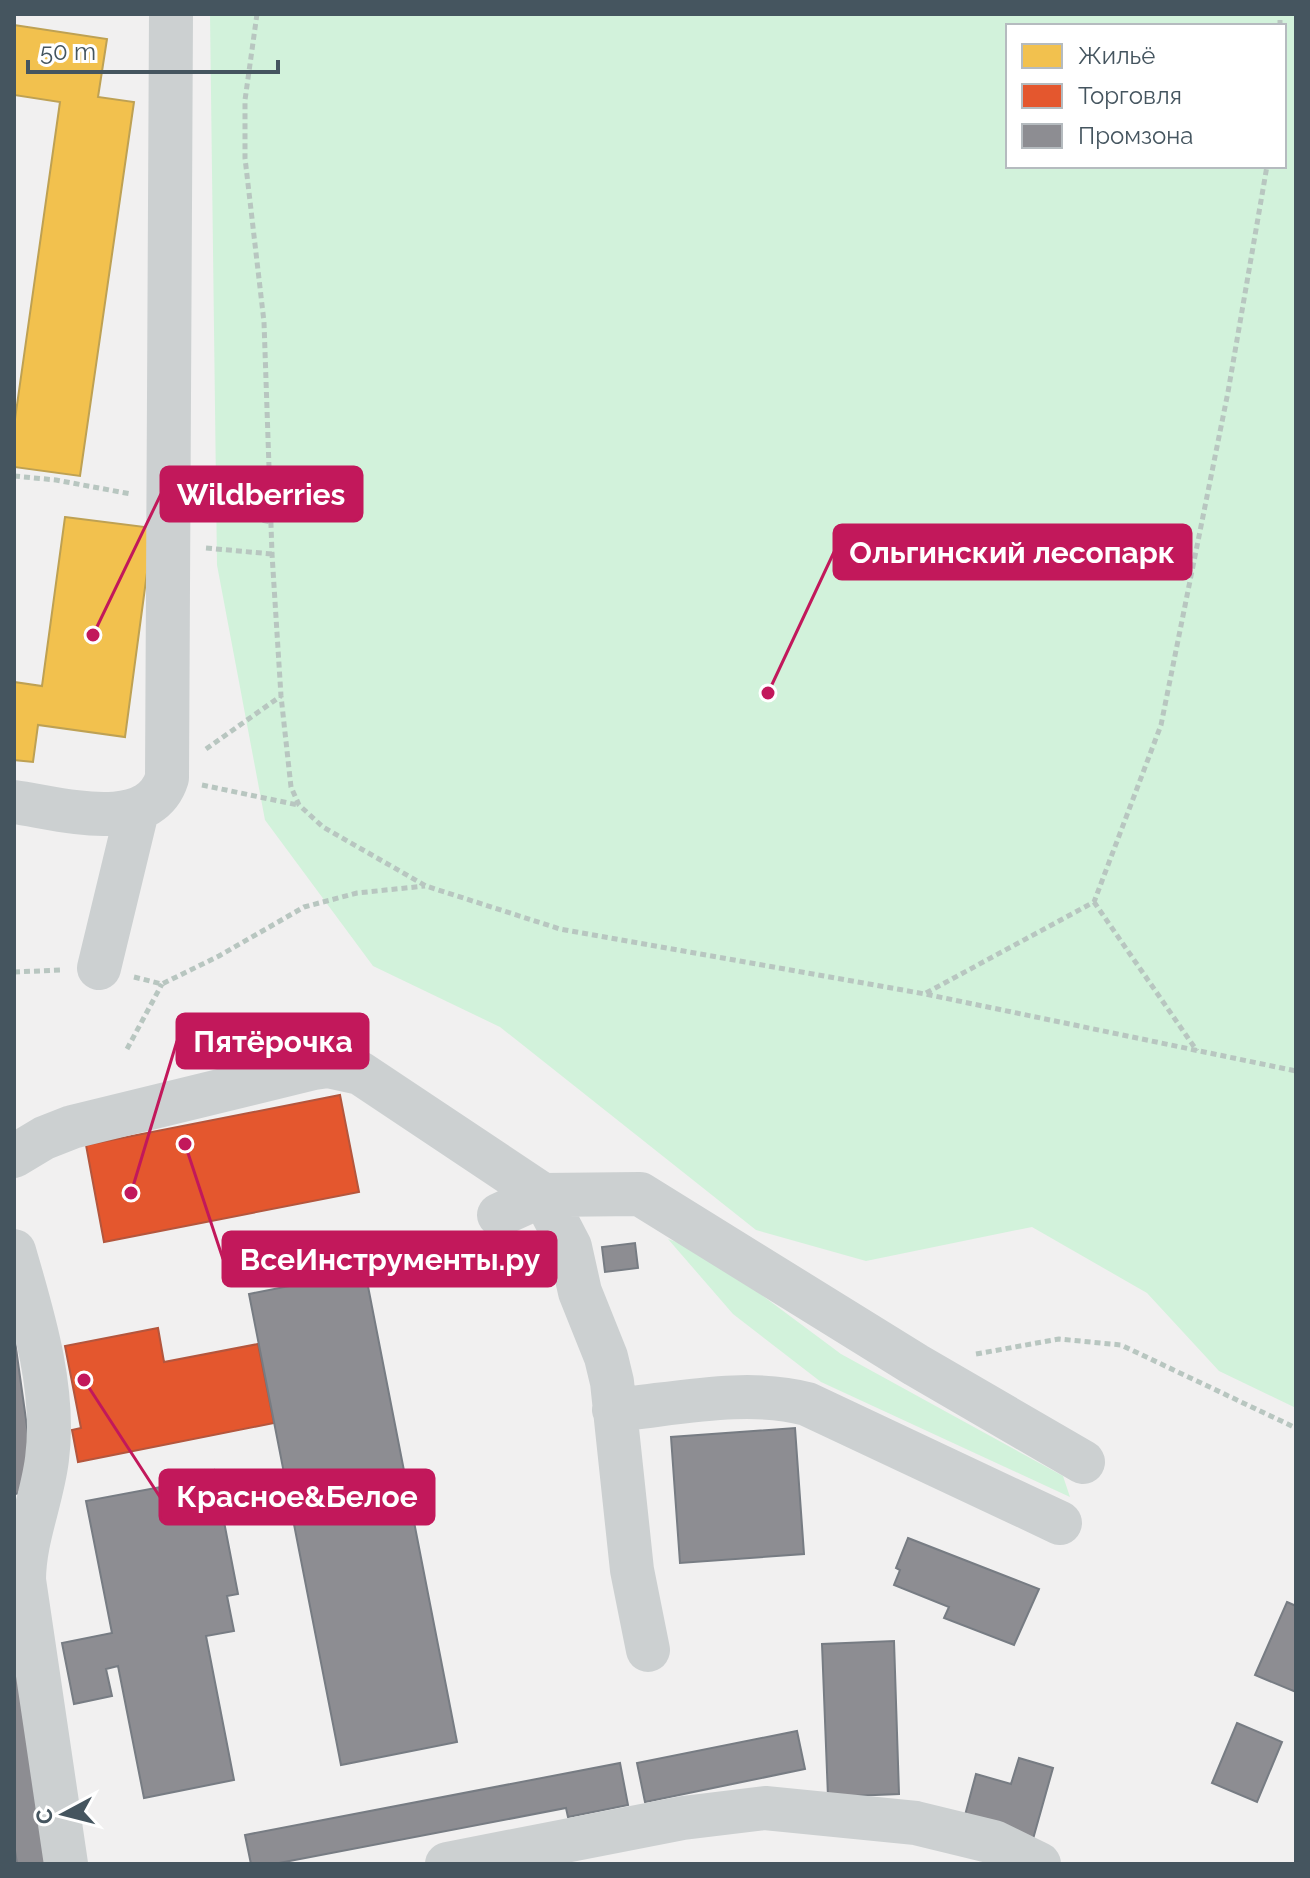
<svg xmlns="http://www.w3.org/2000/svg" width="1310" height="1878" viewBox="0 0 1310 1878" font-family="Raleway,sans-serif">
<style>
.green{fill:#d2f2db;fill-rule:evenodd}
.homes{fill:#f2c14e;stroke:#bea153;stroke-width:2}
.shops{fill:#e4572e;stroke:#b4563d;stroke-width:2}
.industry{fill:#8d8d92;stroke:#777c83;stroke-width:2}
.lines{fill:none;stroke-linecap:round;stroke-linejoin:round}
.path{stroke:#b8c6c0;stroke-width:5;stroke-dasharray:6 4;stroke-linecap:butt}
.minor{stroke:#ccd0d1;stroke-width:44}
.leader{fill:none;stroke:#c2185b;stroke-width:3}
.callout-dot{fill:#c2185b;stroke:#fff;stroke-width:3}
.callout{fill:#c2185b;stroke:#c2185b;stroke-width:3}
.callout-label{font-size:30px;text-anchor:middle;font-weight:bold;fill:#fff}
</style>
<rect width="100%" height="100%" fill="#f1f0f0"/>
<path class="green" d="M210 14H1296V1408L1219 1371 1147 1293 1032 1227 866 1261 756 1230 500 1027 373 966 265 820 217 565ZM1008 26H1284V166H1008Z
M668 1239 704 1252 841 1354 1063 1476 1070 1497 821 1382 733 1314Z"/>
<path class="homes" d="M14 25 107 39 98 97 134 102 80 476 14 467V426L60 102 14 95Z
M65 517 153 528 125 737 38 725 33 762 14 760V682L42 686Z"/>
<path class="shops" d="M340 1095 359 1192 104 1242 86 1145Z
M158 1328 164 1362 258 1344 274 1423 78 1462 72 1430 81 1428 65 1346Z"/>
<path class="industry" d="M635 1243 638 1268 605 1272 602 1247Z
M365 1271 457 1742 341 1765 249 1294Z
M14 1334 36 1491 14 1494Z
M795 1428 804 1554 680 1563 671 1437Z
M214 1470 238 1594 227 1596 234 1631 206 1636 234 1780 144 1798 118 1666 106 1669 112 1696 74 1704 62 1643 112 1633 86 1501 177 1484 175 1477Z
M908 1538 1039 1589 1014 1645 944 1618 949 1607 894 1585 900 1570 896 1568Z
M14 1548 58 1864H17L14 1844Z
M1287 1602 1296 1606V1692L1255 1675Z
M894 1641 899 1794 828 1797 822 1644Z
M1237 1723 1282 1742 1257 1802 1212 1783Z
M797 1731 805 1769 645 1802 637 1763Z
M1019 1758 1053 1768 1033 1839 964 1819 976 1774 1011 1784Z
M620 1763 628 1805 568 1817 566 1808 274 1864H251L245 1835Z"/>
<g class="lines">
<path class="path" d="M257 14 245 100V158L264 322 272 554 281 696 291 787 299 805 323 827 426 886 560 929 925 994 1296 1071
M1280 26V14
M14 476 56 480 131 494
M204 508 271 522
M206 548 272 554
M206 749 281 696
M202 785 298 805
M1094 902 1197 1051
M14 972 61 970
M134 977 162 984 219 956 304 907 357 893 425 886
M926 993 1094 902 1161 725 1228 392 1267 166
M127 1049 162 984
M976 1354 1059 1339 1121 1345 1296 1428"/>
<path class="minor" d="M14 802C59 808 149 836 167 778L171 14
M99 968 137 811
M14 1156 44 1138 72 1127 314 1068 328 1066 360 1073 543 1195 570 1247 580 1292 606 1357 612 1382 632 1570 648 1650
M499 1215 543 1195 640 1194 916 1365 1083 1462
M14 1251C33 1316 56 1390 47 1459 42 1500 24 1539 24 1580L66 1864
M614 1410C676 1404 747 1388 807 1404L1060 1523
M447 1864 683 1818 765 1808 916 1823 994 1842 1039 1864"/>
</g>
<path class="leader" d="M93 635L161 494M768 693L834 552M131 1193L177 1041M185 1144L223 1259M84 1380L160 1497"/>
<g class="callout-dot">
<circle cx="93" cy="635" r="8"/>
<circle cx="768" cy="693" r="8"/>
<circle cx="131" cy="1193" r="8"/>
<circle cx="185" cy="1144" r="8"/>
<circle cx="84" cy="1380" r="8"/>
</g>
<g class="callout">
<rect x="161" y="467" width="201" height="54" rx="8"/>
<rect x="834" y="525" width="357" height="54" rx="8"/>
<rect x="177" y="1014" width="191" height="54" rx="8"/>
<rect x="223" y="1232" width="333" height="54" rx="8"/>
<rect x="160" y="1470" width="274" height="54" rx="8"/>
</g>
<g class="callout-label">
<text x="261" y="505">Wildberries</text>
<text x="1012" y="563">Ольгинский лесопарк</text>
<text x="273" y="1052">Пятёрочка</text>
<text x="390" y="1270">ВсеИнструменты.ру</text>
<text x="297" y="1507">Красное&amp;Белое</text>
</g>
<rect width="1310" height="1878" fill="none" stroke="#45555f" stroke-width="32"/>
<rect x="1006" y="24" width="280" height="144" fill="#ffffff" stroke="#b5bbbf" stroke-width="2"/>
<rect x="1022" y="44" width="40" height="24" fill="#f2c14e" stroke="#b5bbbf" stroke-width="2"/>
<text x="1078" y="64" font-size="24" fill="#45555f">Жильё</text>
<rect x="1022" y="84" width="40" height="24" fill="#e4572e" stroke="#b5bbbf" stroke-width="2"/>
<text x="1078" y="104" font-size="24" fill="#45555f">Торговля</text>
<rect x="1022" y="124" width="40" height="24" fill="#8d8d92" stroke="#b5bbbf" stroke-width="2"/>
<text x="1078" y="144" font-size="24" fill="#45555f">Промзона</text>
<g transform="translate(64 1814) rotate(263)" stroke="#ffffff" stroke-width="6" paint-order="stroke">
<path d="M0-6L14 30L0 20L-14 30Z" fill="#45555f"/>
<text y="-12" font-size="22" font-weight="bold" text-anchor="middle" fill="#45555f">С</text>
</g>
<path d="M28 60v12h250v-12" fill="none" stroke="#45555f" stroke-width="4"/>
<text x="40" y="60" font-size="24" fill="#45555f" stroke="#ffffff" stroke-width="6" paint-order="stroke">50 m</text>
</svg>
